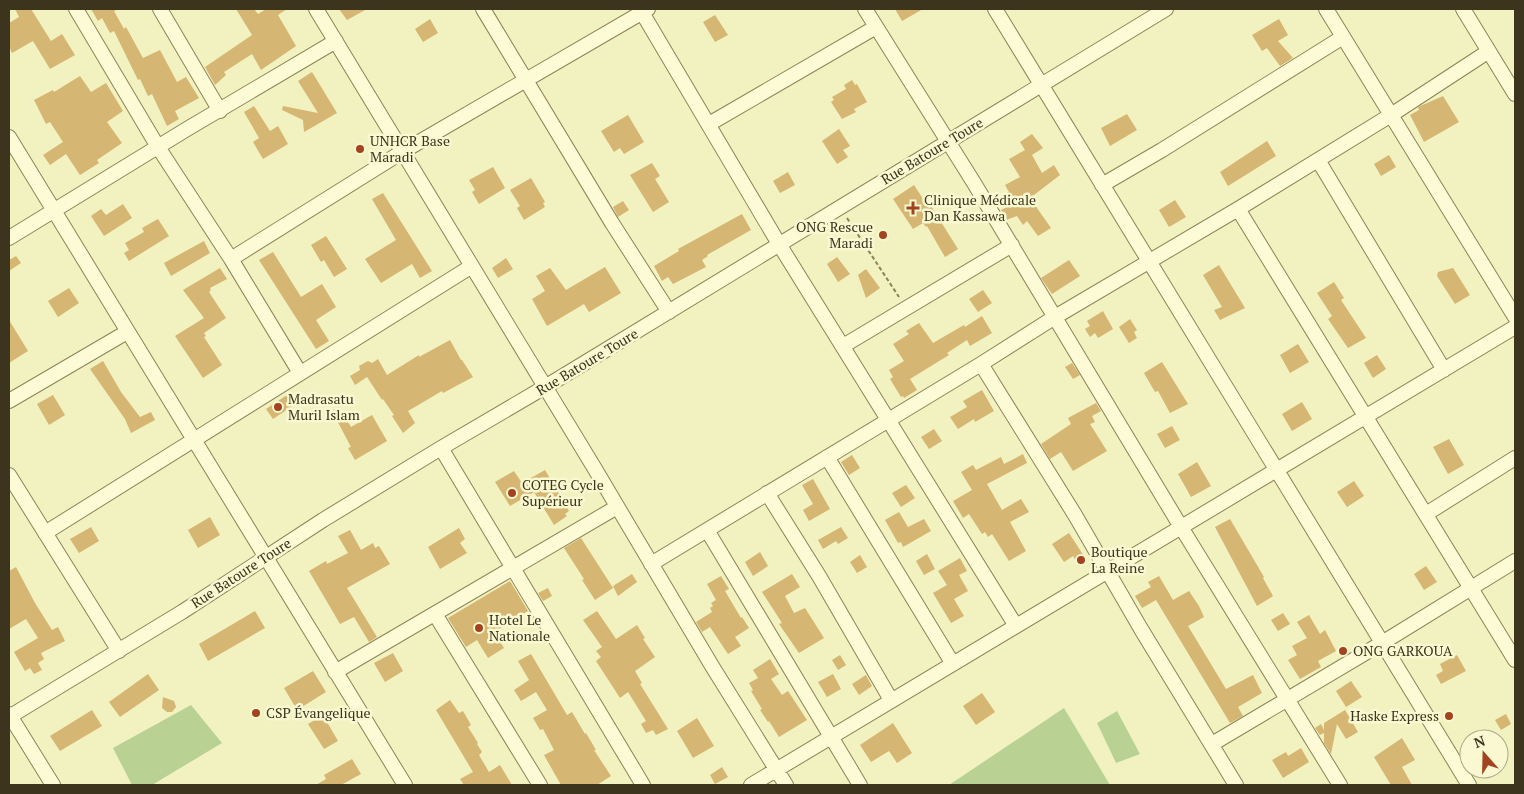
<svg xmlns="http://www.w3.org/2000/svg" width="1524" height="794" viewBox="0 0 1524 794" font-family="'PT Serif',serif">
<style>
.green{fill:#b9d293}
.building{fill:#d5b672}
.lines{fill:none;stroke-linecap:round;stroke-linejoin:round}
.minor-casing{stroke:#8e8356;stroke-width:16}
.path{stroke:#8e8356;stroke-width:2;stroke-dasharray:4 2.5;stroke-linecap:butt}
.minor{stroke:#fcfbd5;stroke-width:14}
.poi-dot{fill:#a34320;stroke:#f9f8d1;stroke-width:2}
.labels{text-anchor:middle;stroke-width:5;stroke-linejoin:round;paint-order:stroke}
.poi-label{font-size:14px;fill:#3c341c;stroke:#f9f8d1;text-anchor:start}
.street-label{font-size:14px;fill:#3c341c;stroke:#f9f8d1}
</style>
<rect width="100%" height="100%" fill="#f2f1c0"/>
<path class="green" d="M191 705 222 743 152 785H132L113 748Z
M1064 708 1110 785H949Z
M1117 711 1140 754 1116 763 1097 723Z"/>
<path class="building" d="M15 9H31L51 41 62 34 75 55 50 69 33 41 12 53 9 46V23L19 17Z
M91 9H118L114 11 124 29 126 27 143 58 160 50 177 82 186 77 199 98 175 111 179 119 167 126 152 94 148 96 140 79 138 80 114 31 110 33 102 18 98 21Z
M236 9H254L258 14 266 9H287L278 15 296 46 261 70 252 54 224 72 226 75 215 85 205 67 252 35Z
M339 9H367L347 20Z
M895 9H923L902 21Z
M715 15 728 35 715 42 703 22Z
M430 19 438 33 423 42 415 29Z
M1279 19 1288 35 1278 41 1293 58 1280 66 1267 48 1262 51 1252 35Z
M312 72 337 113 304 132 303 120 282 110 283 106 318 113 298 81Z
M80 76 91 92 106 83 123 111 107 122 122 143 97 160 99 163 80 175 66 154 50 165 43 155 63 142 50 122 46 124 34 100 53 90 54 92Z
M852 80 855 85 857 84 867 102 854 109 856 112 842 119 831 102 834 100 832 97 846 89 844 85Z
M1443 96 1459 122 1424 142 1410 115 1419 110 1418 107Z
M254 106 270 131 278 126 288 144 263 159 253 142 259 138 244 112Z
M1127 114 1137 130 1110 146 1101 128Z
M628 115 644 142 624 154 620 148 614 152 601 131Z
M839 129 850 146 843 150 848 157 837 164 822 141Z
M1032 134 1043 148 1032 155 1042 173 1054 165 1060 175 1030 198 1051 228 1038 236 1027 221 1023 225 1017 216 1006 220 1001 210 1009 206 1002 196 1009 192 1005 185 1020 177 1009 159 1025 150 1020 142Z
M1267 141 1276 156 1228 186 1220 172Z
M1389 155 1396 167 1381 176 1374 164Z
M652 163 660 176 655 179 669 202 653 212 630 175Z
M493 167 505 188 479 204 472 192 475 190 469 180Z
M788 172 795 185 780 193 773 181Z
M531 178 545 202 543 203 545 207 524 220 517 208 520 206 510 190Z
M914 185 929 208 931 206 958 249 945 257 927 226 926 227 923 223 913 229 893 199Z
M383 193 432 271 420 278 412 264 381 283 365 259 396 240 372 199Z
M1175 200 1186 217 1169 227 1159 210Z
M623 201 629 210 618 217 613 207Z
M123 204 132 218 104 236 91 216 101 209 106 215Z
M742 214 751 230 707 255 708 256 702 260 706 267 673 284 668 277 662 281 654 266 679 251 678 249Z
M158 219 169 236 129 261 124 253 129 250 125 243 144 232 142 228Z
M326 236 347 269 334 277 324 260 321 262 311 245Z
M204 241 210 253 171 276 164 263Z
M273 252 301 297 322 284 336 307 316 320 329 341 316 349 259 260Z
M16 256 21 263 9 271V260Z
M837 257 850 274 838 282 827 264Z
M506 258 513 269 498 278 492 268Z
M1069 260 1080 276 1052 294 1041 278Z
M1219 265 1245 308 1220 320 1214 310 1222 307 1203 275Z
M605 267 621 293 589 312 584 304 547 326 532 299 545 291 536 276 550 268 566 290Z
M220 268 227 279 210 288 211 290 209 292 226 318 204 333 206 336 204 337 222 365 203 378 175 336 204 318 183 290Z
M1453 268 1470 295 1455 304 1437 276 1438 272Z
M866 269 880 288 866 298 858 275Z
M1334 282 1344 298 1341 300 1366 338 1348 348 1328 319 1332 316 1317 293Z
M69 288 79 303 58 317 48 301Z
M983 290 992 303 978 312 969 299Z
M1103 311 1113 329 1098 338 1095 333 1090 337 1085 329 1090 326 1087 321Z
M982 316 992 333 970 346 967 340 947 353 949 355 910 379 917 390 904 398 903 396 901 397 890 379 893 377 889 370 904 361 893 344 909 334 906 331 919 323 933 343 964 325 965 327Z
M1130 319 1137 330 1134 332 1137 338 1129 343 1119 327Z
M9 320 28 351 9 363Z
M450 340 461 360H462L473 377 443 393 442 391 408 411 415 423 403 433 392 416 394 415 383 399 382 400 367 377 355 385 350 376 360 370 359 366 368 361 372 363 378 359 387 375 419 355V357Z
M1298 344 1309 362 1290 373 1280 355Z
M1377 355 1386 369 1373 378 1364 363Z
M103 361 121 392 140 417 151 412 155 420 131 433 125 419 90 369Z
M1162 362 1188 404 1170 413 1158 391 1155 392 1144 373Z
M1072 363 1080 375 1073 379 1065 367Z
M982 390 994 411 975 422 974 419 958 429 950 417 967 407 963 401Z
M290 393 297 403 273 419 266 409Z
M53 395 65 415 49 425 37 404Z
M1302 402 1312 419 1292 431 1282 414Z
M1096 403 1101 411 1092 416 1095 422 1090 424 1107 451 1073 471 1061 452 1050 459 1041 444 1071 424 1068 418Z
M339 407 351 427 372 415 387 441 355 460 348 448 351 447 332 411Z
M1172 426 1180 440 1165 448 1157 434Z
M934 429 942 441 929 449 921 437Z
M1449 439 1464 465 1448 474 1433 447Z
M1023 454 1027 463 987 484 1002 510 1021 499 1029 512 1010 522 1026 551 1009 561 992 534 988 537 985 532 982 534 969 514 963 518 953 501 972 490 961 472 973 465 976 470 1001 457 1004 464Z
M852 455 860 468 849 475 841 462Z
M1197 462 1211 486 1191 497 1178 474Z
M545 470 569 511 565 514 567 516 554 525 534 492 510 506 495 482 514 471 522 483Z
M813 479 830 509 809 521 803 510 813 504 802 485Z
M1354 481 1364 496 1347 507 1337 492Z
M906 485 915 498 901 507 892 493Z
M899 512 908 527 924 519 931 531 903 547 901 542 898 543 885 520Z
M210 517 220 535 198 548 188 530Z
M1230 519 1264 577 1263 578 1273 596 1257 606 1215 527Z
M91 527 99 541 79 553 70 539Z
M841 527 848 538 838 544 836 541 823 549 818 540Z
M459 528 465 539 460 543 467 553 440 569 428 547Z
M350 530 361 550 373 543 375 548 379 546 390 564 347 588 377 637 369 642 354 617 340 624 309 571 326 561 327 564 348 553 338 536Z
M1069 533 1087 561 1079 566 1073 556 1064 562 1052 544Z
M581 538 613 588 595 600 582 580 584 579 564 548Z
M760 552 768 566 753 576 745 562Z
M927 554 935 569 924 575 916 561Z
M860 555 867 567 857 573 850 562Z
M960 558 967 571 959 575 968 591 954 599 964 616 951 623 933 593 947 585 938 571Z
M1426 566 1437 582 1424 590 1414 574Z
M16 567 35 603 52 630 58 627 65 641 41 653 44 659 38 663 42 670 34 674 30 668 25 671 14 652 38 638 26 619 9 629V571Z
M632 574 637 582 618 596 613 586Z
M792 574 800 587 785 596 794 613 805 608 824 638 799 653 779 624 782 623 762 592Z
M721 576 729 589 725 591 741 618 742 617 749 628 735 637 741 646 728 654 710 627 702 632 696 622 712 612 710 608 713 606 711 603 716 600 707 584Z
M1159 576 1173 600 1189 591 1199 606 1204 617 1188 626 1226 689 1253 675 1262 693 1238 707 1243 716 1230 723 1156 600 1142 608 1135 596 1151 587 1148 582Z
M510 581 528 611 494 632 504 648 488 658 477 640 466 647 448 618Z
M548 588 552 596 543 601 538 593Z
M255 611 265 628 208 661 199 644Z
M597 611 616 639 637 625 645 638 643 639 655 657 635 671 642 683 640 684 668 729 656 735 653 730 646 733 641 724 646 721 628 692 620 698 596 661 601 657 596 651 602 647 583 620Z
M1283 613 1290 624 1278 631 1271 620Z
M1309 615 1320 634 1325 630 1336 651 1318 661 1321 667 1300 679 1288 660 1297 655 1292 646 1307 638 1297 622Z
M393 653 403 671 385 682 374 663Z
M531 654 567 715 572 712 585 734 586 733 596 750H594L611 776 597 785H561L544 755 554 750 543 729 540 730 533 718 547 710 536 692 521 701 514 690 529 680 518 661Z
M840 655 846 665 838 670 832 660Z
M1457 655 1466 671 1441 684 1436 675 1443 671 1440 664Z
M770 659 779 674 771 679 782 695 788 691 807 720 779 737 769 721 768 722 760 710 762 709 751 691 753 690 749 683 758 678 753 670Z
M313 671 326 692 297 710 284 688Z
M148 674 159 690 120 717 109 702Z
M833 674 841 689 827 697 818 682Z
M866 675 872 686 859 695 852 684Z
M1351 681 1362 697 1346 707 1336 691Z
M982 693 995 712 976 725 963 706Z
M163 697 174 701 176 707 172 712H167L162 708Z
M450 700 459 713 463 711 471 725 468 727 478 743 477 744 482 752 479 755 489 772 500 765 512 785H464L460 779 473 772 436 710Z
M92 710 102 726 60 751 50 736Z
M1345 710 1358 732 1346 739 1337 724 1331 754 1324 743V733L1320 735 1315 728 1321 724 1324 730V723Z
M1506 714 1511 724 1501 730 1495 720Z
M323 715 338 741 324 749 308 724Z
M697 718 714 746 693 758 677 731Z
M893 723 912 753 897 763 889 751 871 762 860 745Z
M1402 738 1415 760 1402 767 1412 785H1391L1374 757Z
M1301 748 1309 762 1283 778 1272 760 1286 752 1288 756Z
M352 759 361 774 341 785H316L326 779 324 775Z
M722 767 728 777 715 784 710 775Z"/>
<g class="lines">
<g class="minor-casing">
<path id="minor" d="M76 9 158 147 231 259 300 373
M160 9 220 111
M316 9 595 469 712 666 786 785
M483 9 612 223 669 312
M640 9 779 244 1016 626
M865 9 974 183 1181 527 1340 785
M995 9 1469 785
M1326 9 1515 317
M1463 9 1515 94
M709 124 876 27
M9 137 405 785
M1318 160 1444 370
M1102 185 1162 150 1343 37
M1238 209 1515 660
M9 238 187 129 336 41
M231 259 402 152 648 9
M843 346 1012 245
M981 364 1075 515 1141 629 1236 785
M9 401 127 332
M441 448 643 785
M827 457 953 664
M9 475 119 651
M767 493 819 576 891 700
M1426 514 1515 458
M707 530 860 785
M45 533 472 266
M651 564 981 364 1055 317 1238 209 1391 115 1489 51
M435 614 540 785
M335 672 617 507
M9 714 53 785
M9 717 182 612 323 520 441 448 545 387 1166 9
M1212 744 1382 643 1515 561
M751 785 1515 327"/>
</g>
<path class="path" d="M847 218 899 297"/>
<use href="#minor" class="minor"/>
</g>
<g class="poi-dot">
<circle cx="360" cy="149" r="5"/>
<path d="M910.5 200.5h5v5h5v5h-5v5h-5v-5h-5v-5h5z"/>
<circle cx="883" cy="235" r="5"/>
<circle cx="278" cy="407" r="5"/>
<circle cx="512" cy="493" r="5"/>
<circle cx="1081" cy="560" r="5"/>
<circle cx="479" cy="628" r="5"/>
<circle cx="1343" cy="651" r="5"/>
<circle cx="256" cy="713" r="5"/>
<circle cx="1449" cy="716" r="5"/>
</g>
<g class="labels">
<g class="poi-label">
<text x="370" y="146">UNHCR Base<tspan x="370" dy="16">Maradi</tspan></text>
<text x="924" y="205">Clinique Médicale<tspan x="924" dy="16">Dan Kassawa</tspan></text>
<text x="873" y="232" text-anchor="end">ONG Rescue<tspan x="873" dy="16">Maradi</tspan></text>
<text x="288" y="404">Madrasatu<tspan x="288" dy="16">Muril Islam</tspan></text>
<text x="522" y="490">COTEG Cycle<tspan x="522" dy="16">Supérieur</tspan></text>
<text x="1091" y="557">Boutique<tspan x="1091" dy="16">La Reine</tspan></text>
<text x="489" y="625">Hotel Le<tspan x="489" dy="16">Nationale</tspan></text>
<text x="1353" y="656">ONG GARKOUA</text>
<text x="266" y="718">CSP Évangelique</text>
<text x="1439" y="721" text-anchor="end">Haske Express</text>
</g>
<g class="street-label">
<text transform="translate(932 151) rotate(-31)" y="5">Rue Batoure Toure</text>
<text transform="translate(587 362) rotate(-31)" y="5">Rue Batoure Toure</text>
<text transform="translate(241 573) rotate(-33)" y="5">Rue Batoure Toure</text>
</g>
</g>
<rect width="1524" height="794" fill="none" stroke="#3c341c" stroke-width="20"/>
<g transform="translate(1484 754) rotate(340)"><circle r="24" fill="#f9f8d1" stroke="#adaa89"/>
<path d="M0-4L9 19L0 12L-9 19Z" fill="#a34320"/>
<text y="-8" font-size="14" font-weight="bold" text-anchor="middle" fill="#3c341c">N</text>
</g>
</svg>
